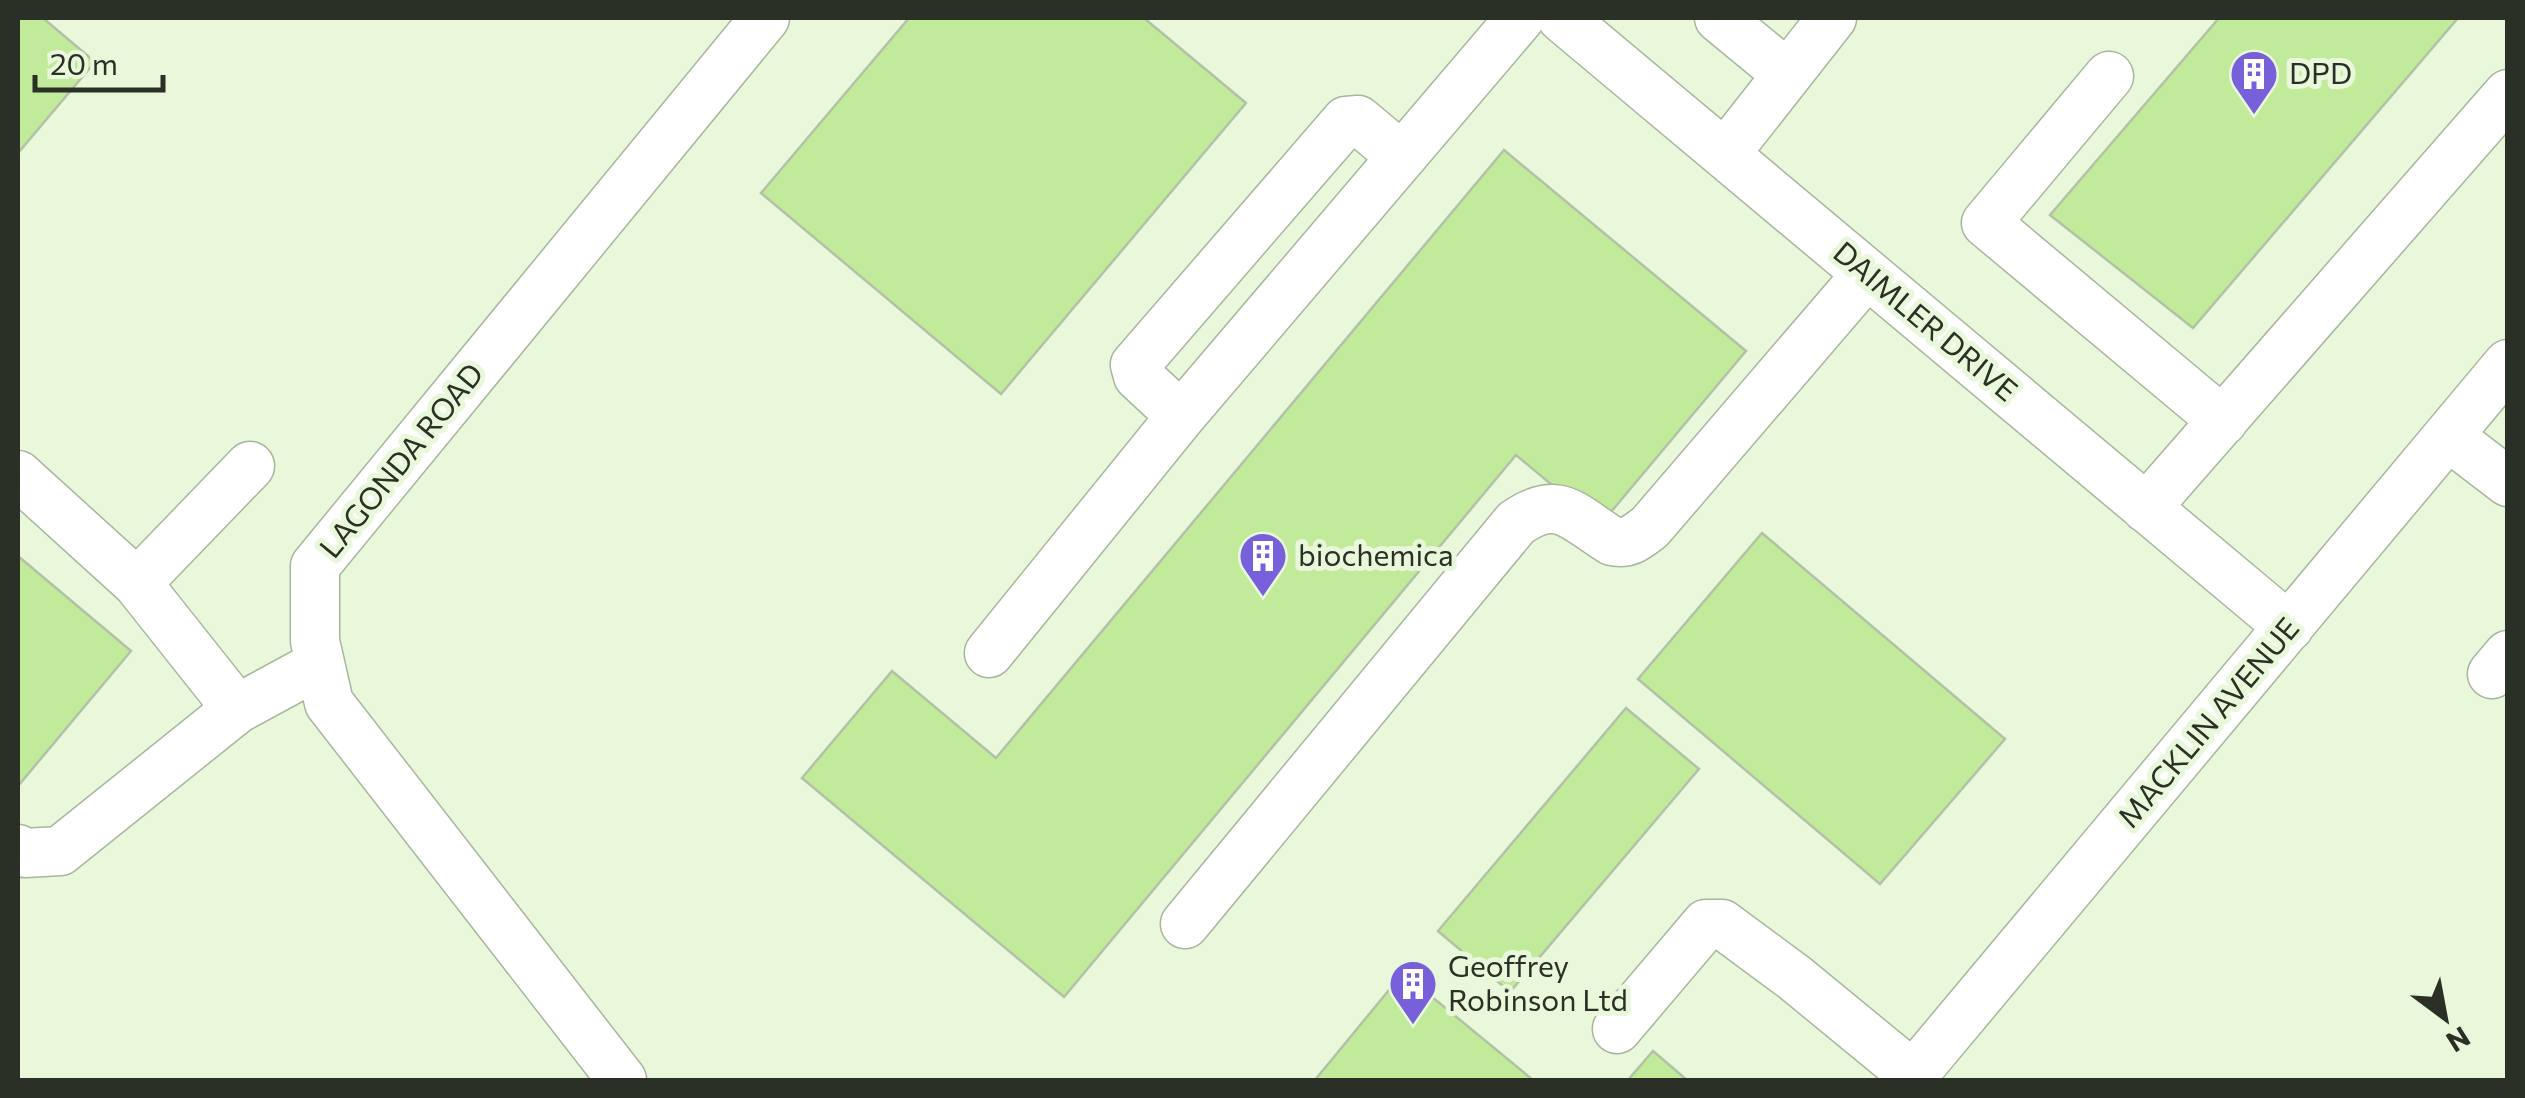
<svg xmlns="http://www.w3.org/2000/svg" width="2525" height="1098" viewBox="0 0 2525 1098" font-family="Commissioner,sans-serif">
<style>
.building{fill:#c2ea9b;stroke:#b3c2a6;stroke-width:2.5}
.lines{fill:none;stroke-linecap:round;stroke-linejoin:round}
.minor-casing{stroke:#a8b69b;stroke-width:51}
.minor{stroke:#fff;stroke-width:48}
.labels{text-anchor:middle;stroke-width:10;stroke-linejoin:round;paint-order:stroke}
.poi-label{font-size:30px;fill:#2a3025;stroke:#e9f8db;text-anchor:start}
.street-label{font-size:30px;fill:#2a3025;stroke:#e9f8db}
</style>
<rect width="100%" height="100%" fill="#e9f8db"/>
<path class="building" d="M18 18H43L95 62 18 153Z
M909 18H1144L1246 103 1001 394 761 193Z
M2219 18H2458L2193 328 2050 215Z
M1504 150 1746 351 1600 525 1516 455 1064 997 802 778 892 671 996 758Z
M1762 533 2005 739 1880 884 1638 679Z
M18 556 131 651 18 786Z
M1626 708 1699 769 1510 992 1438 931Z
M1403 973 1533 1080H1315Z
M1653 1051 1687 1080H1628Z"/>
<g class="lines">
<g class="minor-casing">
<path id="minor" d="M1562 18 2289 627
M1719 18 1787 74
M2109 76 1986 223 2223 421
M1725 154 1832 18
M1181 416 1138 376 1135 365 1346 121 1358 120 1401 156
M2448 436 2508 482
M18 475 137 583 237 709
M2146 508 2508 94
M137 583 250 466
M989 653 1181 416 1520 18
M2492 674 2508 655
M18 849 25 853 60 851 237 709 320 664
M1185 924 1516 523C1559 493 1573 517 1612 541 1628 545 1637 537 1650 527L1867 274
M1617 1029 1706 924H1722L1795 978 1913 1075
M622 1080 329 703 315 641V566L765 18
M1909 1080 2508 364"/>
</g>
<use href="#minor" class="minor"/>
</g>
<defs>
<g id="building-pin" transform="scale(2.5)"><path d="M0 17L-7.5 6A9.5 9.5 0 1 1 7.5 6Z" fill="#7760da" stroke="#e9f8db"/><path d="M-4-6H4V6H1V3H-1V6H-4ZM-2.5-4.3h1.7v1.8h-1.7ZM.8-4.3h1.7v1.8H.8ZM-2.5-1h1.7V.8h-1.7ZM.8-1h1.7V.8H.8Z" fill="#fff"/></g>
</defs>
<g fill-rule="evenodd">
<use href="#building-pin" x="2254" y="74"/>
<use href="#building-pin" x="1263" y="556"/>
<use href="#building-pin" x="1413" y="984"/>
</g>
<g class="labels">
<g class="poi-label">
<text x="2289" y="84">DPD</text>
<text x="1298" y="566">biochemica</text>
<text x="1448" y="977">Geoffrey<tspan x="1448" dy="34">Robinson Ltd</tspan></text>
</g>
<g class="street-label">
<text transform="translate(1925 322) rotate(40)" y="10">DAIMLER DRIVE</text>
<text transform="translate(402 461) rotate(-51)" y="10">LAGONDA ROAD</text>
<text transform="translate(2209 723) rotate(-50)" y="10">MACKLIN AVENUE</text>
</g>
</g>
<rect width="2525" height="1098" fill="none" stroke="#2a3025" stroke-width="40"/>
<g transform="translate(2445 1018) rotate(148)" stroke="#e9f8db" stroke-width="8" paint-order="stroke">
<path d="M0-8L18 38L0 25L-18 38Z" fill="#2a3025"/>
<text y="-15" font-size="28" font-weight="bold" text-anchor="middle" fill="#2a3025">N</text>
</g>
<path d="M35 75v15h128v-15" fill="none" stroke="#2a3025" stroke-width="5"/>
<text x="50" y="75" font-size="30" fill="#2a3025" stroke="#e9f8db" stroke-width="8" paint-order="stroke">20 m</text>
</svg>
